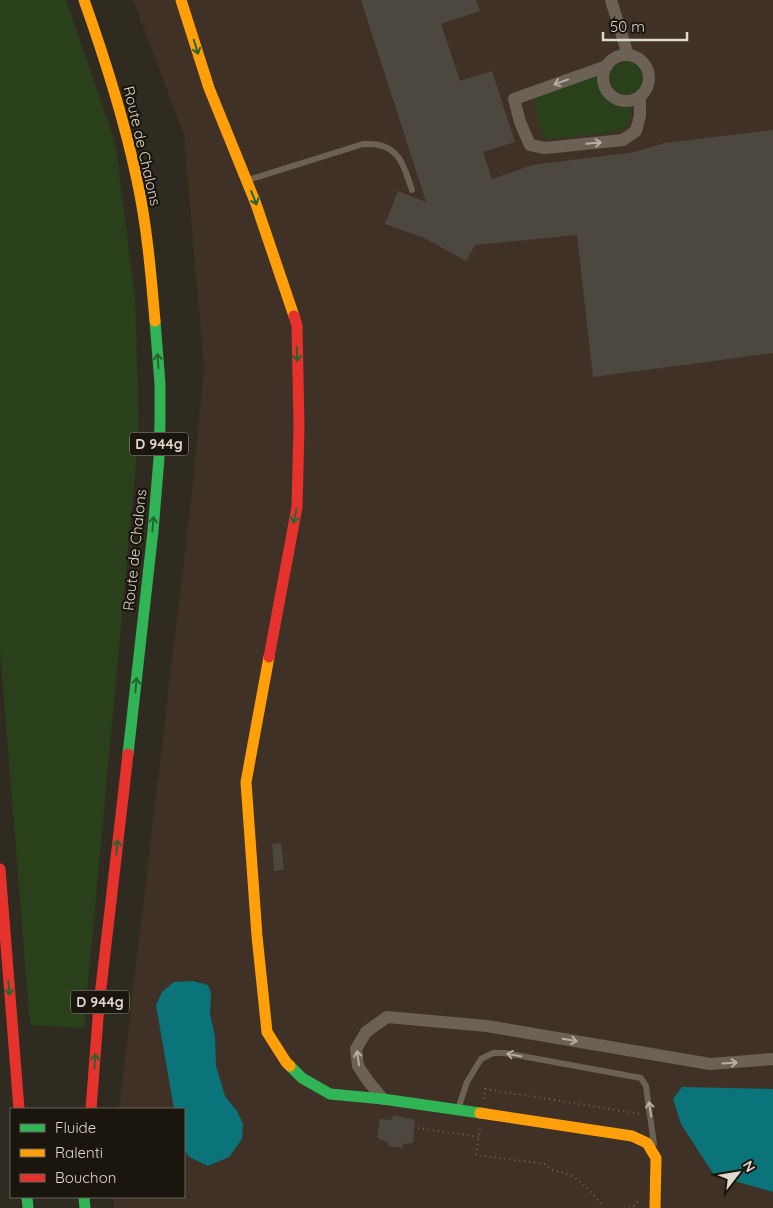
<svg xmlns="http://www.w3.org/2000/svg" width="773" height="1208" viewBox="0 0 773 1208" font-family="Quicksand,sans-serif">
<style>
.industrial{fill:#403127}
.green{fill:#29401b}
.water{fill:#0b737a}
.building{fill:#4c473f}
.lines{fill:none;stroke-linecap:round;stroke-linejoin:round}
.path{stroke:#6d665c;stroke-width:2;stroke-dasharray:1 4;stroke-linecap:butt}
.lane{stroke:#6c6155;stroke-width:6}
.street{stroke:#6c6155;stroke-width:12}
.fast{stroke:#30b455;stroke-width:11}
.slow{stroke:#ff9f0a;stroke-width:11}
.jam{stroke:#e5322d;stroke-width:11}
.oneway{stroke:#256532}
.oneway2{stroke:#b6aea3}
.labels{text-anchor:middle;stroke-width:4.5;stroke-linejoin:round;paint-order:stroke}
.shield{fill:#1a160e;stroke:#a39e94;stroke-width:1}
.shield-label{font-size:14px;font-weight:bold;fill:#ded8cd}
.street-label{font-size:15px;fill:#ded8cd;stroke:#1a160e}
</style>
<rect width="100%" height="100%" fill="#302b21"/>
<path class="industrial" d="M133 0H773V1208H114V1197H184V1109H119L193 484 204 369 184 135Z"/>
<path class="green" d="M0 0H66L115 142 135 297 139 430 84 1028 30 1025 0 649Z
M610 78a17 17 0 1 1 34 0a17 17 0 1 1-34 0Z
M598 73C600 98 607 106 632 108 630 117 630 126 621 131L547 140C537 124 534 113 536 94Z"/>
<path class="water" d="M193 981 208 985 211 993 210 1014 215 1036 216 1066 225 1096 237 1111 243 1124 242 1139 229 1157 208 1166 189 1157 184 1149V1109H174L156 1005 162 992 174 982Z
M682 1087 773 1089V1192L714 1175 681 1124 673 1099Z"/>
<path class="building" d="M361 0H476L480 11 441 24 460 81 492 71 515 142 483 152 492 179 532 165 635 152 664 143 773 130V353L593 377 577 235 475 245 466 261 424 238 385 224 398 191 426 202Z
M281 843 284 870 274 871 272 844Z
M393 1115 415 1120 413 1143 403 1144 402 1148 388 1146V1142L377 1138 380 1119 392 1120Z"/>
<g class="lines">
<path class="path" d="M484 1099 485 1089 641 1114
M418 1128 479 1137
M480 1129 476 1155 545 1164C555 1174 560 1170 570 1175 584 1182 593 1195 603 1206
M629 1208 633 1207 640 1199"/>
<path class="lane" d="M248 180 363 144C368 144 374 144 379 145 402 150 405 171 412 190
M458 1109 467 1082 481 1059 493 1053H505L641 1078 646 1086 654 1144"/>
<path class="street" d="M611 0 628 55
M603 78a23 23 0 1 1 46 0a23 23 0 1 1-46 0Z
M607 66 514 99 520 122 530 145 545 148 623 140 636 131 640 116V97
M383 1099 368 1081 358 1066 356 1049 366 1032 387 1017 487 1026 710 1064 773 1059"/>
<path class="fast" d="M128 754 153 531 159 458 160 421V384L155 321
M290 1066 302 1078 330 1094 383 1099 480 1113
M27 1197 28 1208
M84 1197 85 1208"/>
<path class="slow" d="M84 0C105 59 124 119 137 180 147 226 151 274 155 321
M181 0 209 88 256 204 294 316
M269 657 246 782 257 936 267 1032 286 1062 290 1066
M480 1113 632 1136 647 1143 656 1158 655 1208"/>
<path class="jam" d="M269 657 297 507 299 427 297 325 294 316
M0 869 19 1109
M91 1109 99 1005 128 754"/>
</g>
<defs><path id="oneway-shaft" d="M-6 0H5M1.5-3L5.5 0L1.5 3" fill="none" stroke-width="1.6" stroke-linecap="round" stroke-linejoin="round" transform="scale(1.25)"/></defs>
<g class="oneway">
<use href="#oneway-shaft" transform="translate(196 47) rotate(73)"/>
<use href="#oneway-shaft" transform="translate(254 198) rotate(68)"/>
<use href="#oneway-shaft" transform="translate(297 354) rotate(89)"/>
<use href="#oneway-shaft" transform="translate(158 361) rotate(-94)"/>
<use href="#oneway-shaft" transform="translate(295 516) rotate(101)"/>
<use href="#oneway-shaft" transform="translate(153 524) rotate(-85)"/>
<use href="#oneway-shaft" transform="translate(136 685) rotate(-84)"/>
<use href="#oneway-shaft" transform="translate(117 847) rotate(-84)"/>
<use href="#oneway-shaft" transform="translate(9 988) rotate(85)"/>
<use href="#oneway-shaft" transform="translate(95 1061) rotate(-85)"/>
</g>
<g class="oneway2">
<use href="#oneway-shaft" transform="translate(561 82) rotate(160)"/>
<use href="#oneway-shaft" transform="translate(594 143) rotate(-6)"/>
<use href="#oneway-shaft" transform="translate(570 1040) rotate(10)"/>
<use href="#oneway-shaft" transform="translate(514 1055) rotate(-169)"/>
<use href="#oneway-shaft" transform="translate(358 1058) rotate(-98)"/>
<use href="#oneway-shaft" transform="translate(730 1063) rotate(-4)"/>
<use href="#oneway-shaft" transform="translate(650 1109) rotate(-99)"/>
</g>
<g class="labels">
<g class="shield">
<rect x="130" y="432.5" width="58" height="23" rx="4"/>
<rect x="71" y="990.5" width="58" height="23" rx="4"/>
</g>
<g class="shield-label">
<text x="159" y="449">D 944g</text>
<text x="100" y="1007">D 944g</text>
</g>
<g class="street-label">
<text transform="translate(142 146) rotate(77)" y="5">Route de Chalons</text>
<text transform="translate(135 550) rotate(-84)" y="5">Route de Chalons</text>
</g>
</g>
<rect x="10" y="1108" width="175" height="90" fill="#1a160e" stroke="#68645a"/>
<rect x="20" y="1124" width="25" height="8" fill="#30b455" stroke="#68645a"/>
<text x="55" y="1133" font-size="15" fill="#ded8cd">Fluide</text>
<rect x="20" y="1149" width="25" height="8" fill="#ff9f0a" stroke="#68645a"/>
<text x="55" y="1158" font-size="15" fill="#ded8cd">Ralenti</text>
<rect x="20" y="1174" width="25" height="8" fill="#e5322d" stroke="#68645a"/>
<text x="55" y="1183" font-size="15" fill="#ded8cd">Bouchon</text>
<g transform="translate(738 1173) rotate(59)" stroke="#1a160e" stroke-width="4" paint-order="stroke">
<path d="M0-4L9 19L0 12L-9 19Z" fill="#ded8cd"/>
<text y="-8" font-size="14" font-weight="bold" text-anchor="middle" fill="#ded8cd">N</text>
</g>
<path d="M603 32v8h84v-8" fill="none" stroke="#ded8cd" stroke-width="2.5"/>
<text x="610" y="32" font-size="15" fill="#ded8cd" stroke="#1a160e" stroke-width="4" paint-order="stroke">50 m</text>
</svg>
